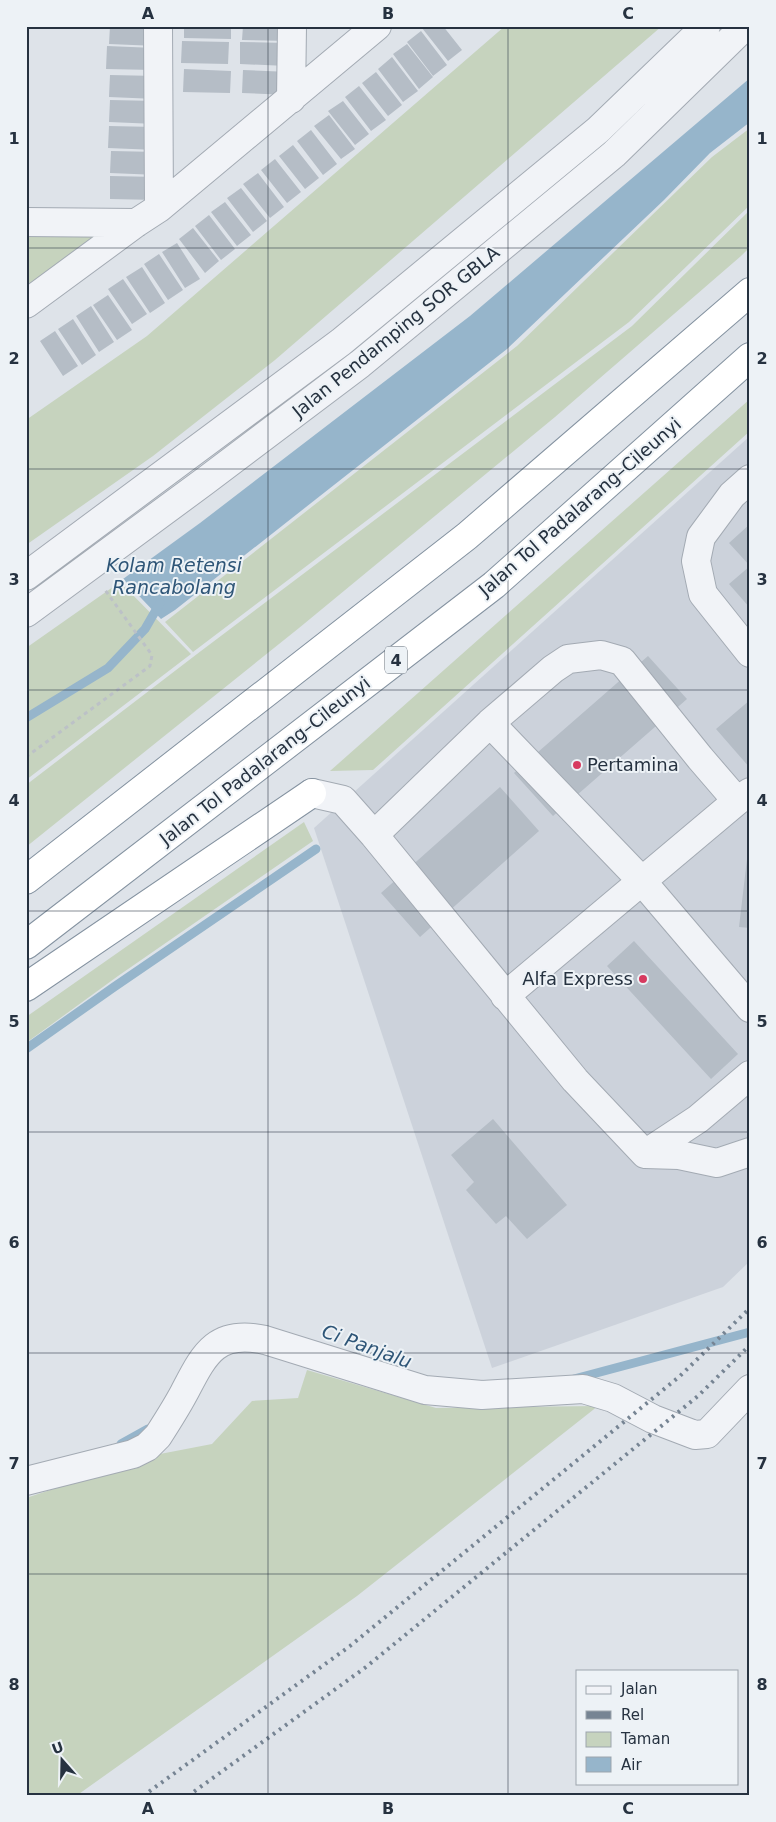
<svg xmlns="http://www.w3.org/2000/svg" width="776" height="1822" viewBox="0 0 776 1822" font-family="'DejaVu Sans',sans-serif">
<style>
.built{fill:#ccd2db}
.green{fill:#c6d3be}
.water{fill:#96b5cb}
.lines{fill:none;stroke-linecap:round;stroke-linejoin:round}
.stream{stroke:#96b5cb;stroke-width:9}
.building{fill:#b5bdc6}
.minor-casing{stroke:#a3aab3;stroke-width:30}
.highway-casing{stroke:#8492a0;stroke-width:30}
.path{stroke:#bcc1c7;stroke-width:3;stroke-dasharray:4 4;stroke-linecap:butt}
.minor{stroke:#f1f3f7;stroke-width:28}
.highway{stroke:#fff;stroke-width:28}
.rail{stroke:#768493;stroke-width:4;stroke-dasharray:2.5 5;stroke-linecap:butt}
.grid{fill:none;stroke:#263240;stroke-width:1;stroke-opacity:0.55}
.poi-dot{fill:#d73a5f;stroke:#edf2f6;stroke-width:2}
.labels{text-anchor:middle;stroke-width:4;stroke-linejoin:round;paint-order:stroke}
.shield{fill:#edf2f6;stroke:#626c77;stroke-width:1}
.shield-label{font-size:16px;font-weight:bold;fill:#263240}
.street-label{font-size:18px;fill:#263240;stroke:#edf2f6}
.poi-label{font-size:18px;fill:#263240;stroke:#edf2f6;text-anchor:start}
.water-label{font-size:19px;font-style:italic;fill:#2e5577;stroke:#edf2f6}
.neatline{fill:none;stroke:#263240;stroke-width:2}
.grid-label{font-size:16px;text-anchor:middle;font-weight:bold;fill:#263240}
</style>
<rect width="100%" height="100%" fill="#dee3e9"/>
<path class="built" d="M750 436V1261L723 1287 492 1368 314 828Z"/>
<path class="green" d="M505 26H662L275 360 153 456 26 545V420L147 336Z
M750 128V205L629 322 193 652 165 622 517 346 712 157Z
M750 210V247L741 256 555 417 299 628 26 847V785L197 654 632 326Z
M26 228H124L26 299Z
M750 399V431L373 770 330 771Z
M120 582 191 654 26 780V648Z
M304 822 313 841 118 976 26 1043V1017Z
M307 1370 436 1408 598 1406 357 1596 76 1796H26V1498L160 1454 212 1444 252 1401 298 1398Z"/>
<path class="water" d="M750 78V122L710 153 664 200 507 349 175 610 161 619 123 579 200 523 470 316Z"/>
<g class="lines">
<path class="stream" d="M26 718 108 668 145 629 160 603
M26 1049 114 987 316 849
M574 1379 750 1332
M121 1444 148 1429"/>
</g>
<path class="building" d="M110 26H157V46L109 44Z
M184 26H231V39L184 38Z
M243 26H290V41L242 40Z
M424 26H443L462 50 448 61 422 28Z
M421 31 447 65 433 76 407 42Z
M182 41 229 42 228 64 181 63Z
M240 42 288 43 287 66 240 64Z
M407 44 433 77 419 89 393 54Z
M107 46 155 48 154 70 106 69Z
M392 57 418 91 403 102 378 69Z
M184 69 231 71 230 93 183 92Z
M243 70 290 72 289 95 242 93Z
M376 72 402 105 388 116 362 83Z
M110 75 157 76 156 99 109 97Z
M359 86 386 120 371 131 345 97Z
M110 100 157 101 156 124 109 122Z
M343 101 369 134 355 145 328 111Z
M329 115 355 149 341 159 314 126Z
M109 126 156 127V150L108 148Z
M311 130 337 164 323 175 297 141Z
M293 145 319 178 305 189 279 156Z
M111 151 158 152V175L110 173Z
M275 159 301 192 287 203 261 170Z
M258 173 284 207 270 218 243 184Z
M110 176 158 177 157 200 110 199Z
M241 188 267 221 253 232 227 198Z
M225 202 251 235 237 246 211 212Z
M209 215 235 249 221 260 195 226Z
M193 228 219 261 205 273 179 239Z
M177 243 200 279 185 288 162 252Z
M159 254 183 290 168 300 144 264Z
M142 267 165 303 150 313 126 277Z
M123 279 147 314 132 324 108 289Z
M108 295 132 330 117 340 93 305Z
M91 306 114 342 99 352 76 316Z
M73 319 96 355 82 365 58 329Z
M55 331 78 366 63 376 40 341Z
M750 524V608L729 584 750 566 729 543Z
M648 656 687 699 553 816 514 773Z
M750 700V768L716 729Z
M500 787 539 831 420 937 381 893Z
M749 842H750V928L739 927Z
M634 941 738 1054 711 1079 607 966Z
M493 1119 567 1205 527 1239 506 1216 496 1224 466 1190 474 1182 451 1155Z"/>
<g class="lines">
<g class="minor-casing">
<path id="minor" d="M158 26 159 208
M291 99 292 26
M26 222 136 223
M26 304 136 223 159 208 377 26
M750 479 732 495 701 537 696 561 703 594 750 653
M26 576 341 342 598 130 706 26
M26 613 205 481 360 364 614 154 745 26
M490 723 641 880 750 1008
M312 793 343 800 374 835 575 1080 645 1154 698 1119 750 1075
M374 835 490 723 553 669 568 659 601 655 622 661 700 758 737 801
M505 996 737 801 750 792
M645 1154 679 1155 717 1163 750 1152
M26 1481 133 1454 147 1447 158 1436C167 1422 176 1408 184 1393 204 1355 215 1329 265 1340L425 1390 482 1395 583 1389 613 1398 653 1419 695 1435 707 1434 750 1389"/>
</g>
<g class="highway-casing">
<path id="highway" d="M26 880 467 536 750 292
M26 945 494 585 750 357
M26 987 312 793"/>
</g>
<path class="path" d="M26 757 150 666 152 655 105 590"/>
<use href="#minor" class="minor"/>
<use href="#highway" class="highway"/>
<path class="rail" d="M143 1796 350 1646 680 1376 750 1308
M188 1796 366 1667 698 1396 750 1345"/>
</g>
<path class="grid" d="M268 26V1796M508 26V1796M26 248H750M26 469H750M26 690H750M26 911H750M26 1132H750M26 1353H750M26 1574H750"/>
<g class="poi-dot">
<circle cx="577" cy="765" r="5"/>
<circle cx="643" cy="979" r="5"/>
</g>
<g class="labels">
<rect class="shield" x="385" y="646.5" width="22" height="27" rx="4"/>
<g class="shield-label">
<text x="396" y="666">4</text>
</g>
<g class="street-label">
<text transform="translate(396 332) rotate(-39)" y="6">Jalan Pendamping SOR GBLA</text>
<text transform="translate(580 507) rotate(-41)" y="6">Jalan Tol Padalarang–Cileunyi</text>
<text transform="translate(265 761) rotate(-38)" y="6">Jalan Tol Padalarang–Cileunyi</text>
</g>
<g class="poi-label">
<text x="587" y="771">Pertamina</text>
<text x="633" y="985" text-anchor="end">Alfa Express</text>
</g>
<g class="water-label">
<text x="174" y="572">Kolam Retensi<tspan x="174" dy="22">Rancabolang</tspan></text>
<text transform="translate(367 1346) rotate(20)" y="7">Ci Panjalu</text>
</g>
</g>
<rect width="776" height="1822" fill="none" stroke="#edf2f6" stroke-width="55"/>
<rect x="576" y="1670" width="162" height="115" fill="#edf2f6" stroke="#9da5ad"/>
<rect x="586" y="1686" width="25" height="8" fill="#f1f3f7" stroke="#9da5ad"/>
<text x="621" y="1694" font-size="15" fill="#263240">Jalan</text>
<rect x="586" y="1711" width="25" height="8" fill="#768493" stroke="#9da5ad"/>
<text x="621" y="1720" font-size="15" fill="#263240">Rel</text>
<rect x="586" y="1732" width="25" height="15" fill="#c6d3be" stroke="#9da5ad"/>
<text x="621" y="1744" font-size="15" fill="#263240">Taman</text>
<rect x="586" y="1757" width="25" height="15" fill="#96b5cb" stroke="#9da5ad"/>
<text x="621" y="1770" font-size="15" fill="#263240">Air</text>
<g transform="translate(62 1760) rotate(340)" stroke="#edf2f6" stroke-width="4" paint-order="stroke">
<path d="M0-4L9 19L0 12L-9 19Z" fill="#263240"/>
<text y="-8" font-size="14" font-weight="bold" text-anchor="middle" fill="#263240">U</text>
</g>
<rect x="28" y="28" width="720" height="1766" class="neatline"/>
<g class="grid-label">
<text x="148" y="19">A</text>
<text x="388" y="19">B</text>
<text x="628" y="19">C</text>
<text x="14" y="144">1</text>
<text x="762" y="144">1</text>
<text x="14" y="364">2</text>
<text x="762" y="364">2</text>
<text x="14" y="585">3</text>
<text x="762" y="585">3</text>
<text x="14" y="806">4</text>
<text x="762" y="806">4</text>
<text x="14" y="1027">5</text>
<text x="762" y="1027">5</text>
<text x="14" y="1248">6</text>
<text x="762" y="1248">6</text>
<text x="14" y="1469">7</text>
<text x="762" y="1469">7</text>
<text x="14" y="1690">8</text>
<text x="762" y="1690">8</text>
<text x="148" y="1814">A</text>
<text x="388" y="1814">B</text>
<text x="628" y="1814">C</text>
</g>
</svg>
